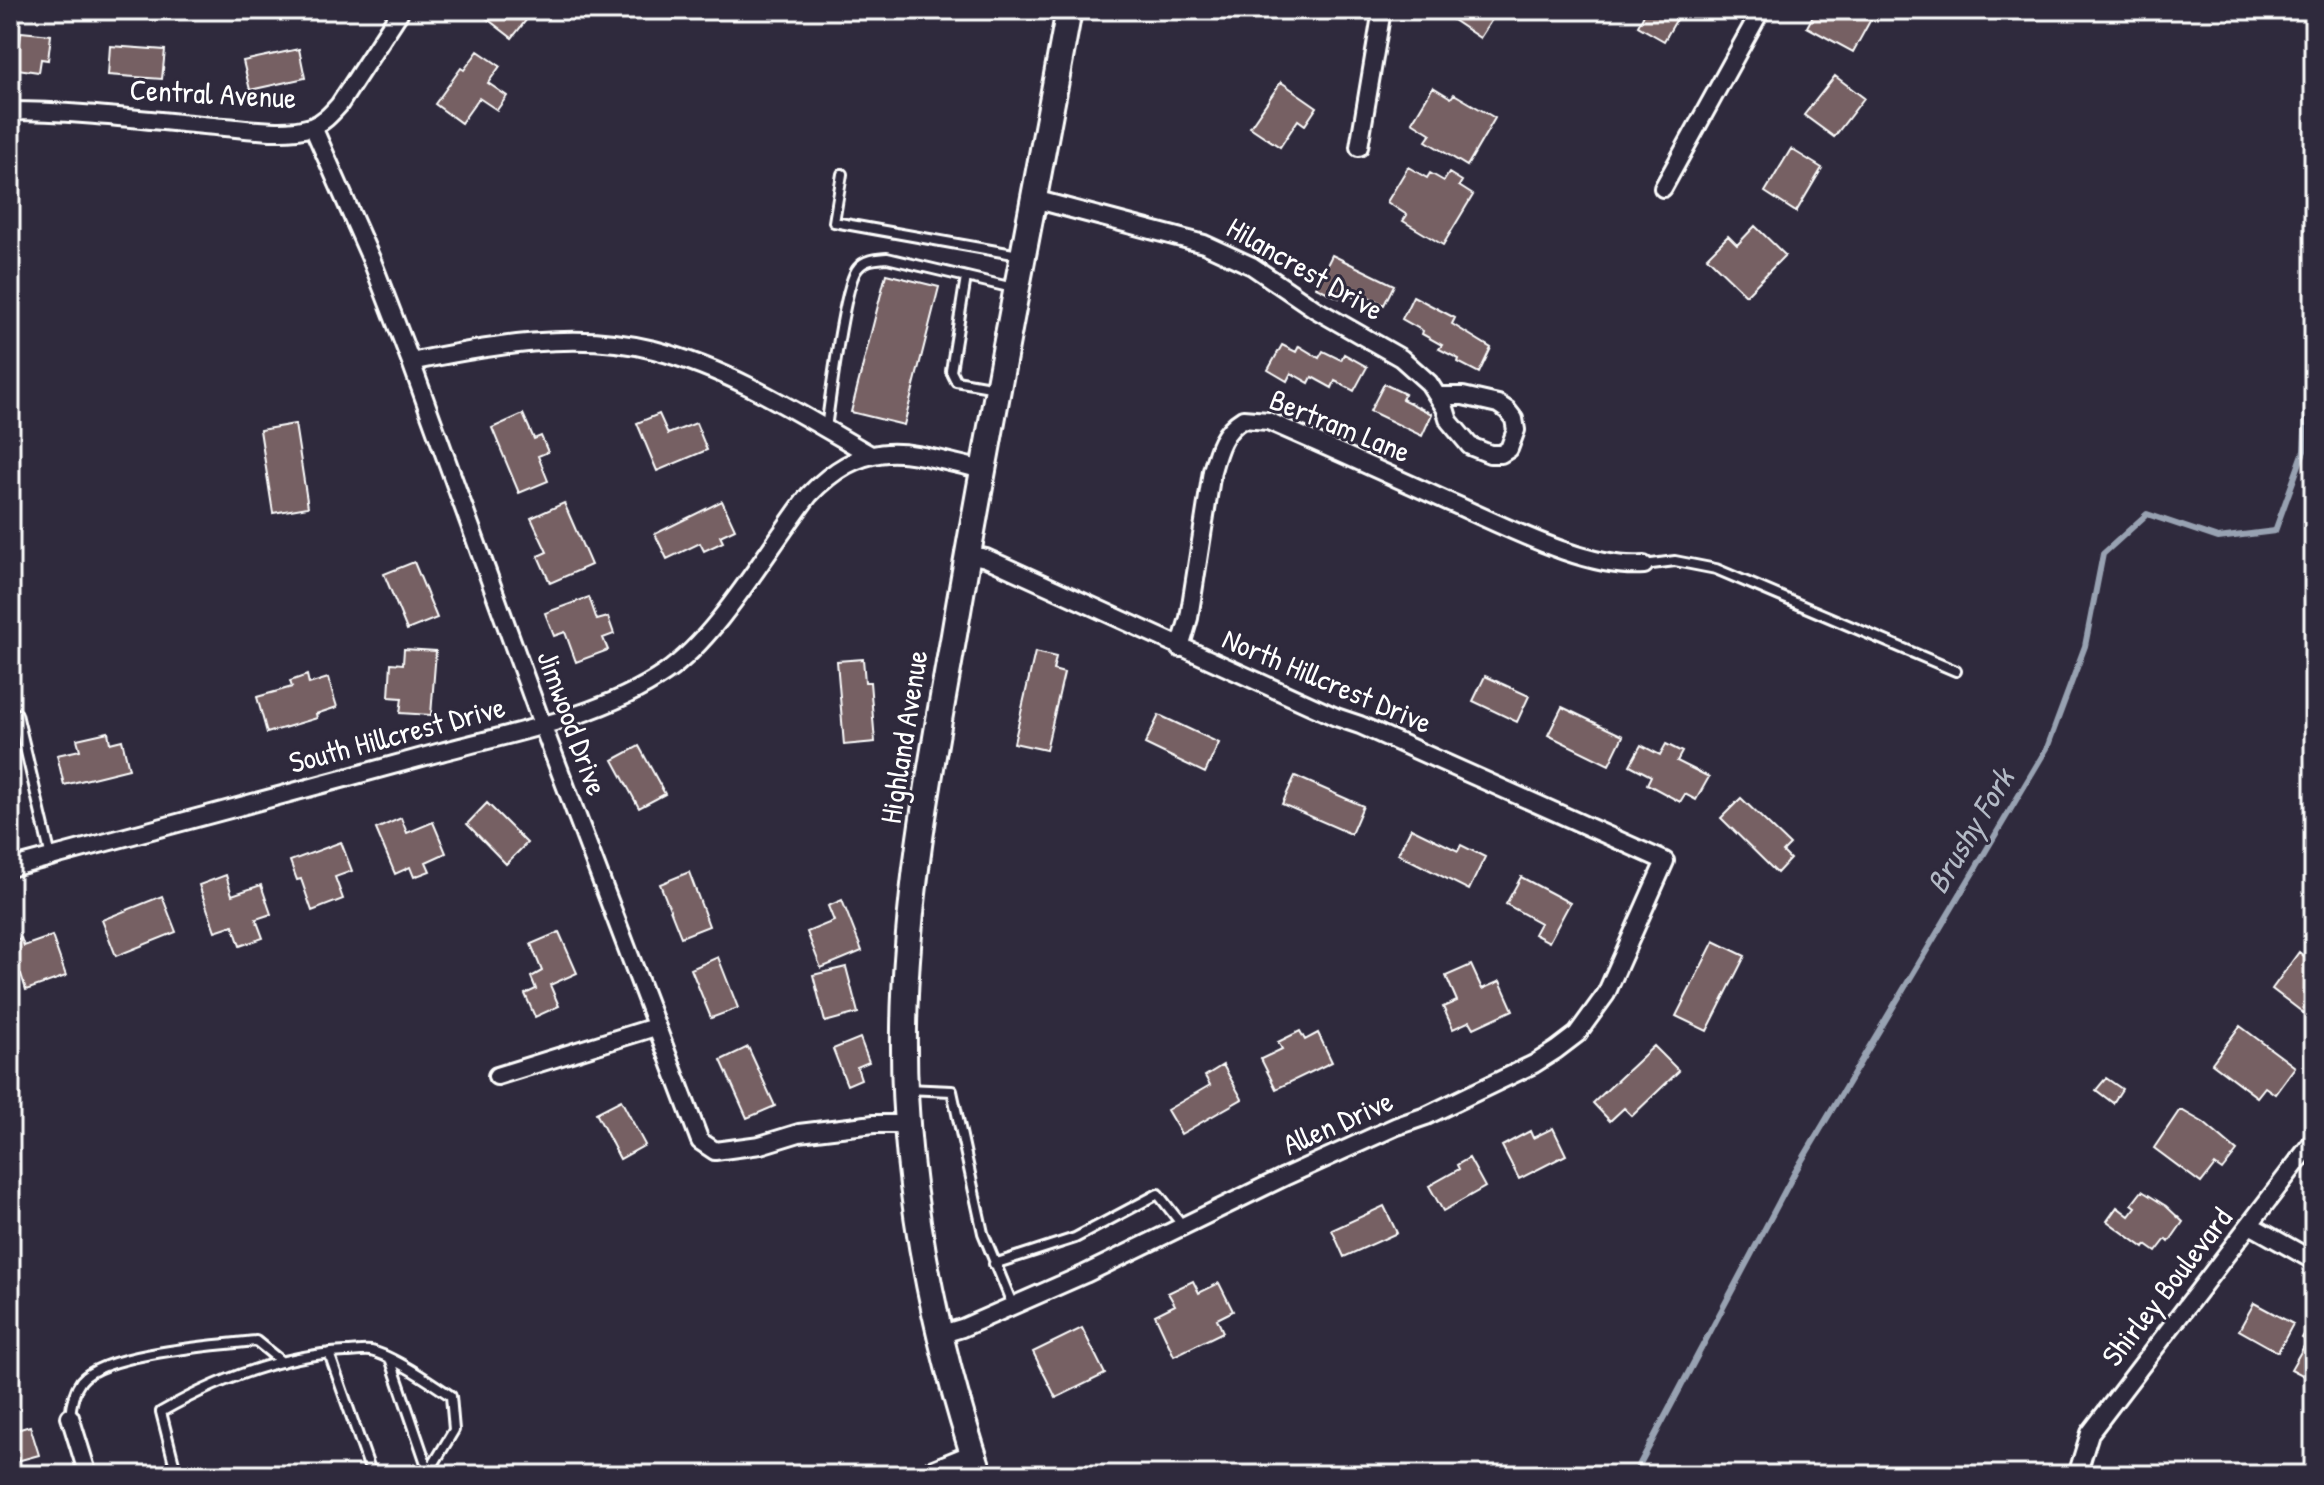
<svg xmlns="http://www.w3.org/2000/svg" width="2324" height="1485" viewBox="0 0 2324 1485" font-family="'Patrick Hand',sans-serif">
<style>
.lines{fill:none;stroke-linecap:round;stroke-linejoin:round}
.stream{stroke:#98a2b2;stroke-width:6}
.building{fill:#766064;stroke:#fff;stroke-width:2}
.service-casing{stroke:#fff;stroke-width:14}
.minor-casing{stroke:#fff;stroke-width:22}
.secondary-casing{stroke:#fff;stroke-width:30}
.service{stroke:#2f2a3d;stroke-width:8}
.minor{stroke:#2f2a3d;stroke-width:16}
.secondary{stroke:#2f2a3d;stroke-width:24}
.labels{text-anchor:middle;stroke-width:6;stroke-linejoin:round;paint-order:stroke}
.street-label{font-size:30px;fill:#fff;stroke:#2f2a3d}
.water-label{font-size:32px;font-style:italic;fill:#b2b9c5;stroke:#2f2a3d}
</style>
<rect width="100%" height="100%" fill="#2f2a3d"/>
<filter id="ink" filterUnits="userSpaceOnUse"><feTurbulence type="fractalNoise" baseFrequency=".0125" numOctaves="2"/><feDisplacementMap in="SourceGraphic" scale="16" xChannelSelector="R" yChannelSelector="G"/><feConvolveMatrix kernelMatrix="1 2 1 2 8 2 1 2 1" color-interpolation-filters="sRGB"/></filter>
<g filter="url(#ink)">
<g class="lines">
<path class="stream" d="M1634 1475 1795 1172 2047 748 2085 646 2103 554 2147 514 2218 538 2275 531 2304 451 2311 313 2314 314"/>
</g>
<path class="building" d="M492 10H534L512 38 486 18Z
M1455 10H1498L1480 38 1450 18Z
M1646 10H1682L1664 41 1638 26Z
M1816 10H1828L1835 14 1837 10H1876L1853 52 1807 27Z
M21 32 51 35 48 60 41 59 39 72 10 68V40L20 41Z
M110 46 165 50 162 79 108 75Z
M299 49 305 78 250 90 243 61Z
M478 51 500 66 488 83 507 96 497 110 479 98 461 123 435 104 461 68 464 70Z
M1835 76 1864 98 1834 137 1804 115Z
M1281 82 1317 107 1305 125 1298 120 1280 147 1250 127Z
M1433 87 1451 98 1454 94 1495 118 1467 166 1426 141 1431 134 1412 122Z
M1791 149 1822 168 1796 212 1765 192Z
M1408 167 1427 178 1430 173 1444 181 1449 173 1462 181 1459 186 1473 195 1443 245 1403 221 1407 215 1387 202Z
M1755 226 1785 255 1746 295 1707 257 1728 236 1737 245Z
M1332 255 1394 285 1384 305 1365 295 1362 301 1342 292 1339 298 1316 287Z
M886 274 939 287 904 425 851 412Z
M1413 296 1455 318 1452 324 1491 348 1479 373 1458 362 1459 359 1439 349 1442 345 1422 334 1423 331 1402 319Z
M1282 345 1296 352 1299 346 1319 358 1323 351 1341 360 1344 354 1367 367 1354 391 1335 381 1332 388 1312 377 1309 383 1291 373 1287 381 1268 370Z
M1384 384 1405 394 1402 399 1432 414 1422 436 1370 411Z
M523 414 534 439 541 436 548 452 538 456 548 481 519 493 492 428Z
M659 414 668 434 696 423 707 450 657 471 637 423Z
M295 424 308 507 273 513 260 430Z
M722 501 735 529 720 536 723 542 704 551 700 543 667 559 655 534Z
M564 503 591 565 550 583 538 556 547 552 531 518Z
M414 562 437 618 407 630 384 574Z
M589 597 597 620 608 617 614 634 603 638 608 650 576 662 565 632 554 636 545 613Z
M404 649 436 651 431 715 400 713 402 698 389 697 391 663 403 664Z
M1035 652 1056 657 1053 670 1064 673 1046 750 1014 743Z
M863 659 865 682H870L875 742 844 745 837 661Z
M307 675 309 684 328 678 337 707 316 714 317 718 267 733 257 697 292 687 290 681Z
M1485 676 1529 696 1517 722 1473 701Z
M1562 707 1623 736 1609 765 1548 735Z
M1159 715 1219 743 1205 773 1145 744Z
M108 732 110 743 122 740 129 769 64 785 57 755 80 750 77 739Z
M1666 744 1682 752 1677 761 1709 777 1696 800 1685 794 1680 802 1647 784 1651 776 1630 765 1641 745 1660 755Z
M639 746 665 794 639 808 613 760Z
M1295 776 1363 806 1351 834 1282 804Z
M1741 798 1790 845 1783 852 1790 859 1777 873 1721 818Z
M487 803 527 843 506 864 467 824Z
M401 818 407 833 433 822 446 853 426 862 430 871 414 877 410 867 395 874 376 829Z
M1411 828 1458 851 1461 845 1485 857 1469 890 1398 854Z
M341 842 352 871 335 877 343 899 312 911 301 879 297 880 290 861Z
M689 872 709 926 681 937 660 884Z
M226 875 232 895 261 885 271 914 256 919 263 938 240 946 233 925 215 931 199 885Z
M1521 877 1570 903 1549 942 1534 934 1540 923 1506 904Z
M162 896 176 932 116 956 102 920Z
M842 900 862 951 821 968 807 932 834 921 828 906Z
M559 932 577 973 550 985 559 1006 535 1017 525 994 536 989 531 977 542 971 531 944Z
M52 936 66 976 26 990 21 974 10 978V942L21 938 24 946Z
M1714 941 1745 956 1707 1031 1676 1016Z
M2299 952 2314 964V1021L2272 989Z
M718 957 738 1008 711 1018 691 969Z
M1471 965 1482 989 1500 981 1513 1010 1474 1028 1470 1021 1453 1029 1443 1007 1457 1001 1446 976Z
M846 967 858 1013 825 1022 813 975Z
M2240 1026 2295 1067 2275 1094 2265 1087 2257 1097 2212 1063Z
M1300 1031 1305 1040 1318 1033 1332 1062 1276 1089 1261 1059 1282 1049 1278 1042Z
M860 1038 869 1062 857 1067 861 1079 847 1085 833 1049Z
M1654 1046 1679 1071 1632 1116 1624 1108 1610 1121 1593 1103Z
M748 1047 775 1106 747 1118 721 1060Z
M1223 1065 1242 1099 1181 1134 1167 1110 1210 1085 1205 1076Z
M2106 1078 2122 1089 2113 1103 2096 1090Z
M621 1100 645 1145 620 1159 596 1113Z
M2179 1111H2183L2204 1123 2237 1151 2222 1170 2215 1165 2201 1183 2154 1148Z
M1553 1128 1566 1155 1519 1179 1502 1146 1530 1131 1533 1138Z
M1469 1158 1485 1187 1443 1211 1429 1186 1459 1169 1457 1165Z
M2142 1191 2166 1206 2183 1222 2169 1242 2166 1239 2156 1252 2146 1245 2144 1248 2107 1221 2117 1207 2129 1216 2136 1207 2132 1204Z
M1384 1206 1397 1233 1344 1257 1332 1230Z
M1193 1281 1199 1293 1219 1283 1233 1311 1217 1319 1223 1332 1174 1356 1155 1315 1175 1305 1168 1293Z
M2254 1303 2293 1324 2278 1352 2239 1330Z
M2314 1318V1372L2310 1370 2306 1377 2291 1369 2307 1341 2302 1338Z
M1082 1328 1105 1374 1056 1398 1033 1352Z
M30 1426 39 1455 10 1463V1432Z"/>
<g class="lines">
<g class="service-casing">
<path id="service" d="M842 174 834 222 1019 255
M966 277 951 371 956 381 996 388
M826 428C830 402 844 282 858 268 865 259 876 259 887 258L1013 288
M1644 565 1675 561 1716 569 1956 671
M17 714 51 857
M906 1089 952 1091 983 1233 1013 1306
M994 1264 1075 1238 1158 1194 1183 1226
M329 1353 372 1475
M391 1361 429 1472
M70 1417C71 1405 73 1392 81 1381 103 1353 219 1345 256 1341L282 1362
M177 1475 161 1412C217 1380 281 1355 346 1352 353 1352 363 1350 371 1351 393 1356 432 1383 451 1396L454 1430 427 1475"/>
</g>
<g class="minor-casing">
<path id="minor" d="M10 111C82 111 153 121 225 127 251 129 285 135 311 127 323 123 331 114 339 105L401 10
M313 127 372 261 411 362 542 724 700 1141 715 1151 760 1145 799 1133 874 1124H907
M1359 147 1382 10
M1663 188 1761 10
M1034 199 1204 244 1252 266 1315 309 1401 358 1429 383 1445 408 1449 421 1470 446 1490 454H1501L1509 449 1516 430 1514 419 1507 410 1498 404 1463 396H1438
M411 362C487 346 578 330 654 350 732 370 800 414 869 454
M1180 648 1189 618 1212 471C1218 449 1223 431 1243 419L1268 421C1328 447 1387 474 1447 501 1501 524 1586 570 1644 565
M10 868C153 830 295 792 437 753 511 733 601 717 665 673 719 636 768 548 809 495 869 433 909 453 983 470
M497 1076 655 1027
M2250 1225 2314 1261
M939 1335 962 1328 1085 1274 1284 1177 1397 1126 1426 1116 1534 1064 1556 1050 1577 1034 1606 994 1665 861 1360 725 1336 717 986 558 968 554
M70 1417 88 1475
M919 1475 973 1453
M2077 1475 2090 1433 2314 1140"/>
</g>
<g class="secondary-casing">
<path id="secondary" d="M980 1475C932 1330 902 1181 904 1028 906 895 931 765 954 635 989 426 1031 218 1069 10"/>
</g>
<use href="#service" class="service"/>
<use href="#minor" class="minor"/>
<use href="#secondary" class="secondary"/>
</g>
</g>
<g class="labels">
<g class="street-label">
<text transform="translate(213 94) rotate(3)" y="10">Central Avenue</text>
<text transform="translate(1305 269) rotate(30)" y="10">Hilancrest Drive</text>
<text transform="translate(1340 426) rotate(22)" y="10">Bertram Lane</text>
<text transform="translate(1327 681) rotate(23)" y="10">North Hillcrest Drive</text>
<text transform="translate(572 723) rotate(70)" y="10">Jimwood Drive</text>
<text transform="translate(397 735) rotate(-15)" y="10">South Hillcrest Drive</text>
<text transform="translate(904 737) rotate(-81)" y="10">Highland Avenue</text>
<text transform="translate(1338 1123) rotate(-24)" y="10">Allen Drive</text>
<text transform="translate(2167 1287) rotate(-52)" y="10">Shirley Boulevard</text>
</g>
<g class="water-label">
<text transform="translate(1970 831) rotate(-59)" y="11">Brushy Fork</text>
</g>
</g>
<rect width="2324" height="1485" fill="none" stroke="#2f2a3d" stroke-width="40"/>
<rect x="20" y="20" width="2284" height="1445" fill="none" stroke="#fff" stroke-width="3" filter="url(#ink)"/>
</svg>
